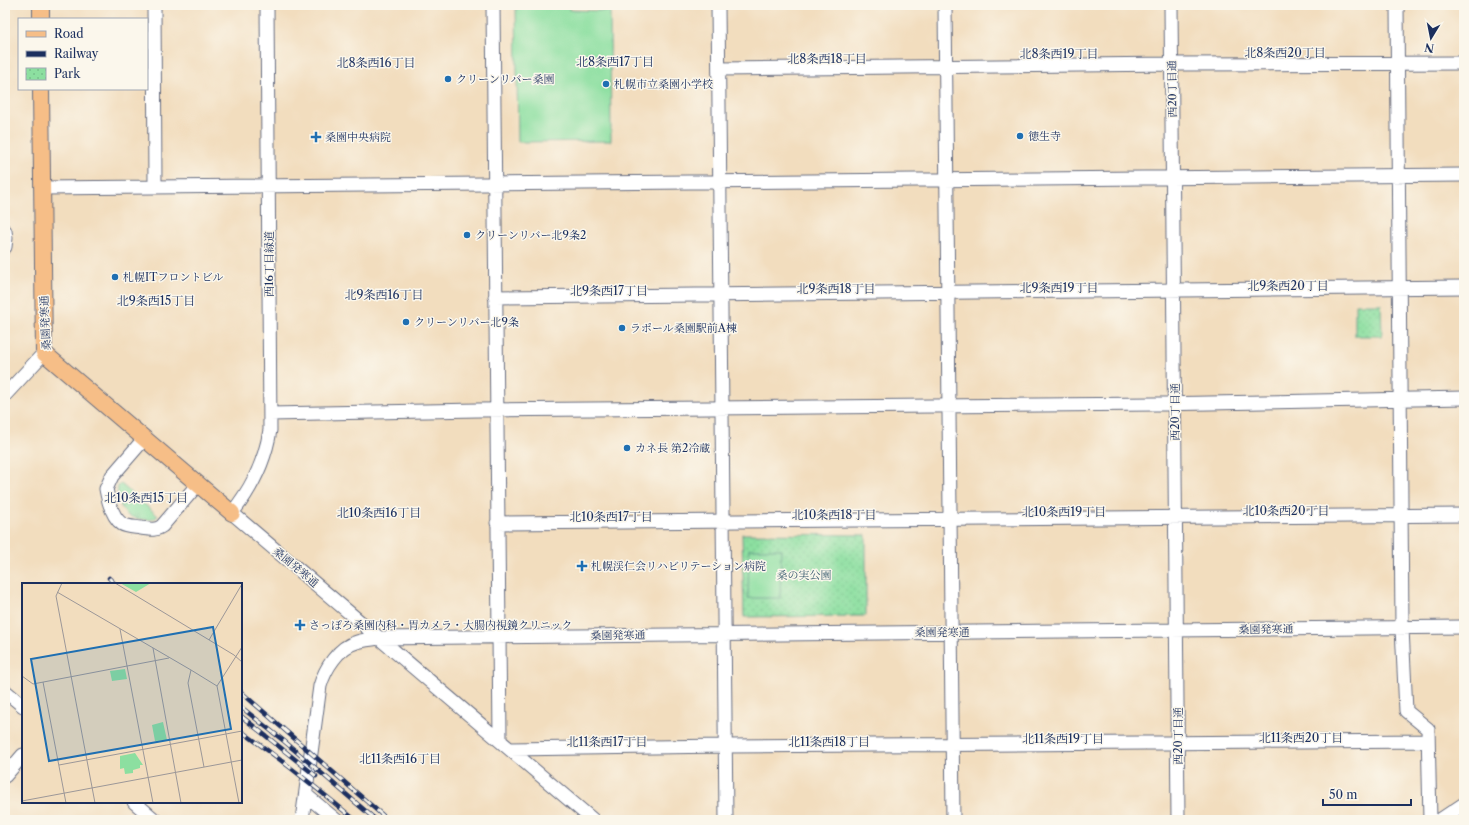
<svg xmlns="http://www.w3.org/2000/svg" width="1469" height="825" viewBox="0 0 1469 825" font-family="'Libre Caslon Text','Noto Serif JP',serif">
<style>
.grass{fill:url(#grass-tufts);stroke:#54877f}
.park{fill:url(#park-dots);stroke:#54877f}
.pitch{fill:#8cdfa0;stroke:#54877f}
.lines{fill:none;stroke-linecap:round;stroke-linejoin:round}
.minor-casing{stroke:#666c80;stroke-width:15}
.major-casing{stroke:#666c80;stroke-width:18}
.minor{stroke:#fff;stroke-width:13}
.major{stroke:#f6be87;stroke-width:16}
.rail-casing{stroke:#1b2f5e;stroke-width:4.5}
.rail{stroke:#fbf7ec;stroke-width:3;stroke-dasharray:9;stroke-linecap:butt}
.poi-dot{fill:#1f6fb2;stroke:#fbf7ec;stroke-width:1.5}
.labels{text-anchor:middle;stroke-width:3;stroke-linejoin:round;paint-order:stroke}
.poi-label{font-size:11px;fill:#1b2f5e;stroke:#fbf7ec;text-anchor:start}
.street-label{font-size:11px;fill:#1b2f5e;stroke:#fbf7ec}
.park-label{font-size:11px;fill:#375b6e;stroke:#fbf7ec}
.neighbourhood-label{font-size:12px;fill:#1b2f5e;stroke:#fbf7ec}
.inset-road{fill:none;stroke:#9c9798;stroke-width:1}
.view{fill:#1f6fb2;fill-opacity:0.15;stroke:#1f6fb2;stroke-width:2}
.inset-edge{fill:none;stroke:#1b2f5e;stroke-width:2}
</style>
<defs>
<pattern id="grass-tufts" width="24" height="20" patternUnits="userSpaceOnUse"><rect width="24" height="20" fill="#8cdfa0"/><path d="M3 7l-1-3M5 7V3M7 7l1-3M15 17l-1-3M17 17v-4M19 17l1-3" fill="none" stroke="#78c08c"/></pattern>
<pattern id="park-dots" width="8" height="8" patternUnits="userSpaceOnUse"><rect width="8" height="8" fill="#8cdfa0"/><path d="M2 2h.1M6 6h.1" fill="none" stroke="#78c08c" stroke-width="1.8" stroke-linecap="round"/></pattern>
</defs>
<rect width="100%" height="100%" fill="#fbf7ec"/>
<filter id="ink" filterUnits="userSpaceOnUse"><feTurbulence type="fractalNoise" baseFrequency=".025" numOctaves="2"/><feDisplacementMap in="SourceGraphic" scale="8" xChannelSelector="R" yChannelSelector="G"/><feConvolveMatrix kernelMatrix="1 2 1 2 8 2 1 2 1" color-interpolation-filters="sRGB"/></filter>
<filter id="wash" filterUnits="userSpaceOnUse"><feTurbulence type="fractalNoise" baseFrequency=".012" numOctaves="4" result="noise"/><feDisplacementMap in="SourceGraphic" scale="16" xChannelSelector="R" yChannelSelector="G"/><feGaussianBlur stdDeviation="0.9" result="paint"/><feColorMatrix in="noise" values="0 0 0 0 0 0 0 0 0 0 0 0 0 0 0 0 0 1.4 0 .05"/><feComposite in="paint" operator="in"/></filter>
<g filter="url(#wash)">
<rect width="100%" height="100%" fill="#f2ddbe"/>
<path class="grass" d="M121 484 158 516C152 521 147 520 140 519 135 518 129 517 125 513 120 508 116 494 118 486Z"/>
<path class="park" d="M1355 304H1381L1382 336H1355Z
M742 534 866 535V616L744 617Z"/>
<path class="pitch" d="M516 5H569V10L610 11 611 141 518 142Z
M749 549H781L780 598H748Z"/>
</g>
<g filter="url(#ink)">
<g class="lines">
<g class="minor-casing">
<path id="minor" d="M154 5 155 187
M267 5 270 430C265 462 252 488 232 513L593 820
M493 5 500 740
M718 5 726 820
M945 5 953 820
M1171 5 1178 820
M1397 5 1402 628 1406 711 1428 729 1430 820
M719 69 1172 64 1464 63
M42 188 1464 175
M5 231 6 238 5 247
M495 297 1464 287
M5 395 44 353
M270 414 478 410 1156 404 1464 398
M144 439 112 476 106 489C108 500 112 517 122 524 127 527 135 527 141 528 149 529 155 531 162 526L198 484
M497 523 1464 515
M5 691 23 706
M510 749 725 746 1428 741
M5 776 23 755
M306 795 336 820
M134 802 155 820
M302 820 320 686C325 669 338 647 357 642 364 640 371 639 379 638L1464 627
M1440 820 1464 804"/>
</g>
<g class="major-casing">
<path id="major" d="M41 5V19
M41 89 44 353 232 513"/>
</g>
<use href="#minor" class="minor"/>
<use href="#major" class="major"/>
<g class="rail-casing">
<path id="rail" d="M109 578 115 584
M241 692 388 820
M241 707 284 741 376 820
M241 716 316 776
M241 731C281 759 318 789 355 820"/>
</g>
<use href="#rail" class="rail"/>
</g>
</g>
<g class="poi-dot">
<circle cx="448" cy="79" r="4"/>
<circle cx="606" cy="84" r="4"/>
<circle cx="1020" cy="136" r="4"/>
<path d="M314 131h4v4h4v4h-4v4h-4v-4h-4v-4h4z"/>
<circle cx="467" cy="235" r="4"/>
<circle cx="115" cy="277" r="4"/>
<circle cx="406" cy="322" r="4"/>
<circle cx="622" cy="328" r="4"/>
<circle cx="627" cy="448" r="4"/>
<path d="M580 560h4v4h4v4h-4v4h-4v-4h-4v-4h4z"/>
<path d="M298 619h4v4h4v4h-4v4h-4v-4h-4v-4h4z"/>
</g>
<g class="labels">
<g class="poi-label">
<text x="456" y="83">クリーンリバー桑園</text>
<text x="614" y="88">札幌市立桑園小学校</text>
<text x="1028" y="140">徳生寺</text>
<text x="325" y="141">桑園中央病院</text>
<text x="475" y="239">クリーンリバー北9条2</text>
<text x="123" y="281">札幌ITフロントビル</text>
<text x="414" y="326">クリーンリバー北9条</text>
<text x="630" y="332">ラポール桑園駅前A棟</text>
<text x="635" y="452">カネ長 第2冷蔵</text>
<text x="591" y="570">札幌渓仁会リハビリテーション病院</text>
<text x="309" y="629">さっぽろ桑園内科・胃カメラ・大腸内視鏡クリニック</text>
</g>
<g class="street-label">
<text transform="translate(1172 89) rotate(-91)" y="4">西20丁目通</text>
<text transform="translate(269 264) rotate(-90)" y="4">西16丁目緑道</text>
<text transform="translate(45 323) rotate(-93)" y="4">桑園発寒通</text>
<text transform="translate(1175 412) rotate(-90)" y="4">西20丁目通</text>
<text transform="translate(296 567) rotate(40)" y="4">桑園発寒通</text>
<text transform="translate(1266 629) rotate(-1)" y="4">桑園発寒通</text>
<text x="942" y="636">桑園発寒通</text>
<text transform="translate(618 635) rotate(-1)" y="4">桑園発寒通</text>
<text transform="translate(1178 736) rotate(-90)" y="4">西20丁目通</text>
</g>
<g class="park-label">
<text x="804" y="579">桑の実公園</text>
</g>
<g class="neighbourhood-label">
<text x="1285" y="57">北8条西20丁目</text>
<text x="1059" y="58">北8条西19丁目</text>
<text x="827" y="63">北8条西18丁目</text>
<text x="615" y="66">北8条西17丁目</text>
<text x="376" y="67">北8条西16丁目</text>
<text x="1288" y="290">北9条西20丁目</text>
<text x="1059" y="292">北9条西19丁目</text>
<text x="836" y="293">北9条西18丁目</text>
<text x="609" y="295">北9条西17丁目</text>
<text x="384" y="299">北9条西16丁目</text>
<text x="156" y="305">北9条西15丁目</text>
<text x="146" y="502">北10条西15丁目</text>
<text x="1286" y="515">北10条西20丁目</text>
<text x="1064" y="516">北10条西19丁目</text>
<text x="379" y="517">北10条西16丁目</text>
<text x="834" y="519">北10条西18丁目</text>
<text x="611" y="521">北10条西17丁目</text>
<text x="1301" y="742">北11条西20丁目</text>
<text x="1063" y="743">北11条西19丁目</text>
<text x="607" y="746">北11条西17丁目</text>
<text x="829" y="746">北11条西18丁目</text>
<text x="400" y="763">北11条西16丁目</text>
</g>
</g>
<g transform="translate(22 583)">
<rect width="220" height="220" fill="#f2ddbe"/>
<path d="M103 86 105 96 90 98 88 88ZM113 170 121 182H118V185L111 187V190L103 191 102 185 98 186V173Z" fill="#8cdfa0"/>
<path d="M98 0H129L114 9ZM141 139 145 157 133 158 130 142Z" fill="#8cdfa0"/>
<path class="inset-road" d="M40 0 34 13 73 220M93 0 212 72 220 79M35 9 169 87 166 100 182 184M98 46 131 220M187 57 220 1M131 65 159 220M169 87 195 103 217 220M0 93 11 101 147 75M21 99 44 220M195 103 220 64M37 182 220 148M0 218 220 177"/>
<path class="view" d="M191 44 209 146 27 178 9 76Z"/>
<rect width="220" height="220" class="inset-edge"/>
</g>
<rect width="1469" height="825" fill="none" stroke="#fbf7ec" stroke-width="20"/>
<rect x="18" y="18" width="130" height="72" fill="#fbf7ec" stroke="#a1a7b3"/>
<rect x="26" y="31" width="20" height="6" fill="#f6be87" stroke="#a1a7b3"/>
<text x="54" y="38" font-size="12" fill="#1b2f5e">Road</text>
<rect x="26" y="51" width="20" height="6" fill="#1b2f5e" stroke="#a1a7b3"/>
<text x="54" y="58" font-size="12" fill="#1b2f5e">Railway</text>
<rect x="26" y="68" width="20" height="12" fill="url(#park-dots)" stroke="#a1a7b3"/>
<text x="54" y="78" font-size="12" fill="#1b2f5e">Park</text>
<g transform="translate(1431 38) rotate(190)" stroke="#fbf7ec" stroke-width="3" paint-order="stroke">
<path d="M0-3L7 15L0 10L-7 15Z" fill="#1b2f5e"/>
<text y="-6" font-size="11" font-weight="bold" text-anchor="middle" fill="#1b2f5e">N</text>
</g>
<path d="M1323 799v6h88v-6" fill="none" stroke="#1b2f5e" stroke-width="2"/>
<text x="1329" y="799" font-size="12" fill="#1b2f5e" stroke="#fbf7ec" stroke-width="3" paint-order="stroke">50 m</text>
</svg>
